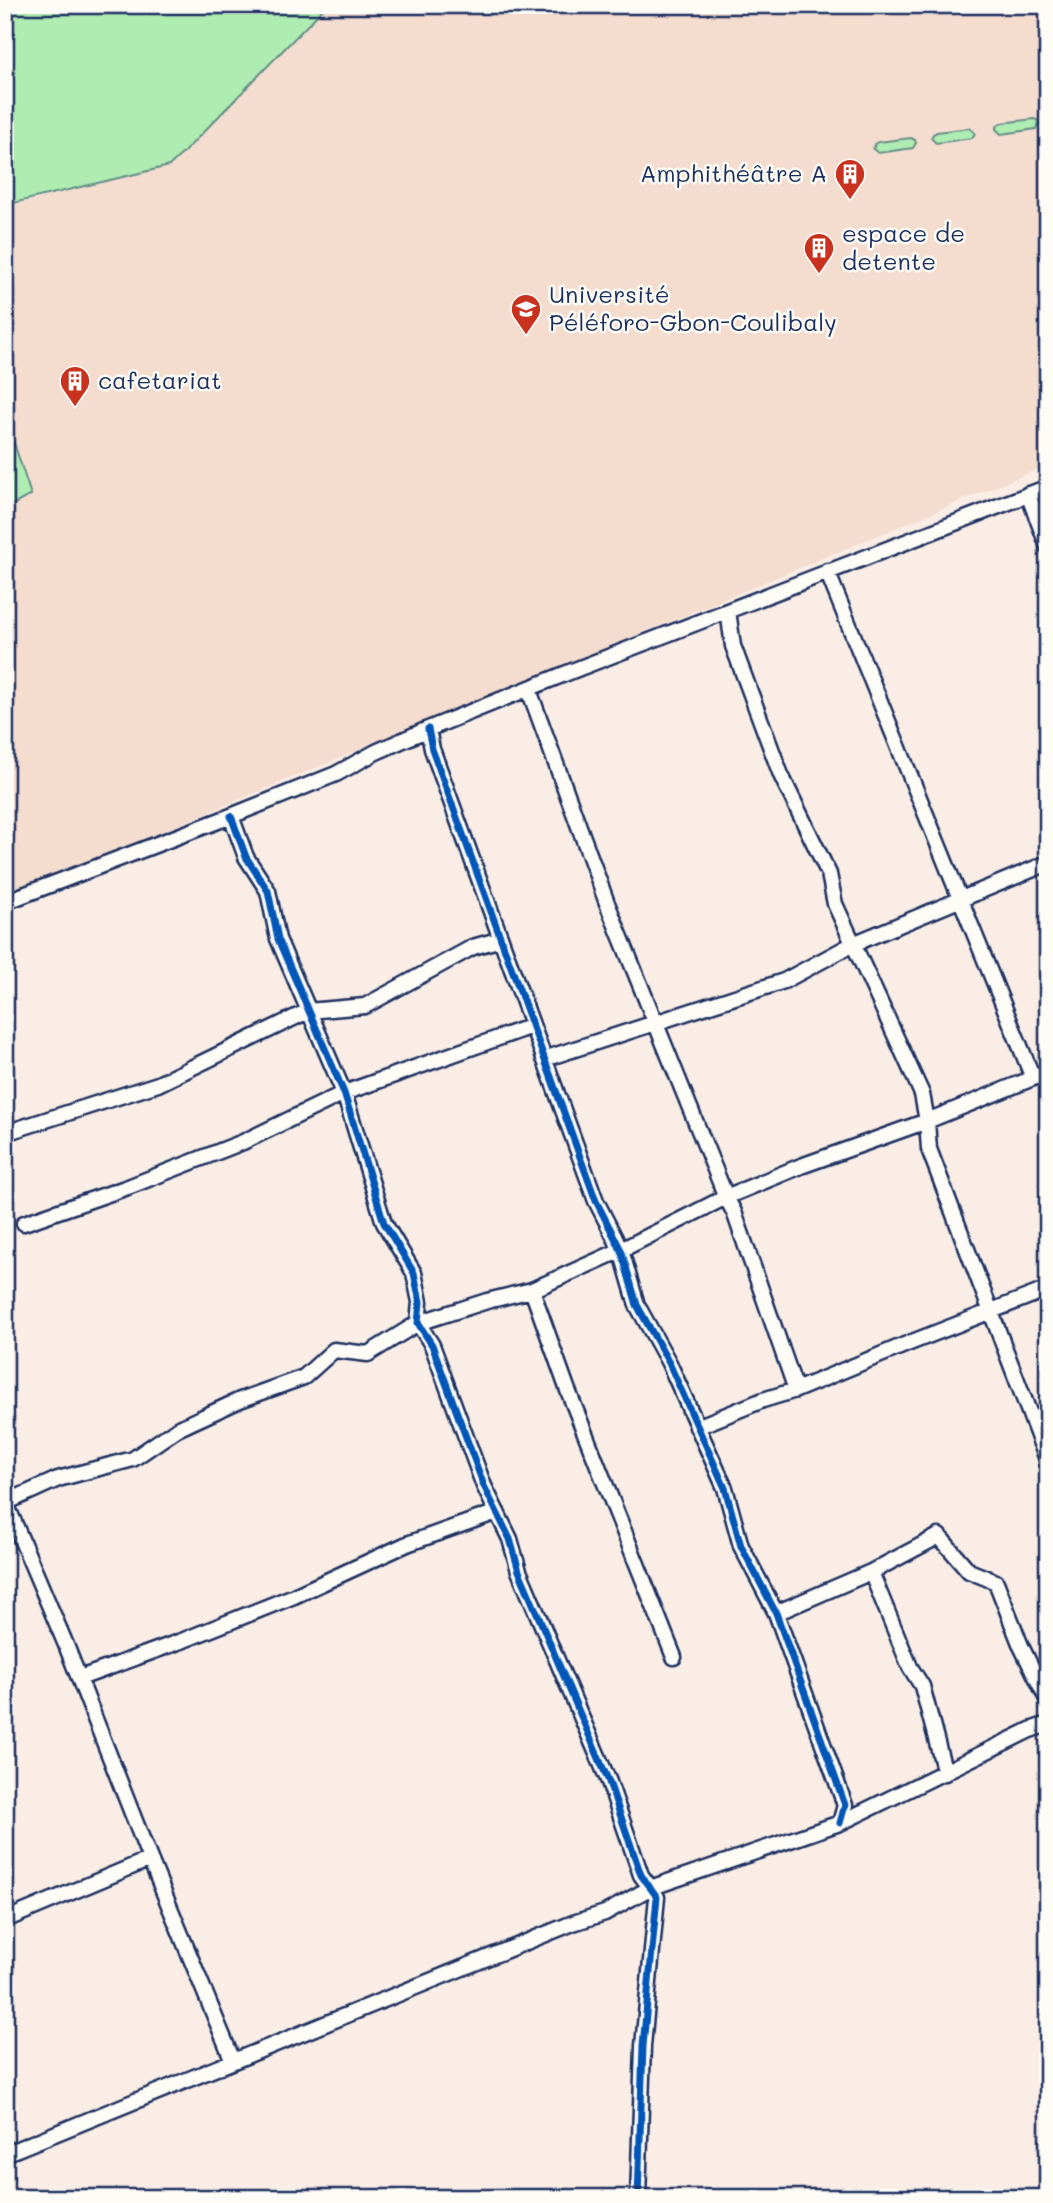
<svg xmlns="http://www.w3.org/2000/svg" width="1053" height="2203" viewBox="0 0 1053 2203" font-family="Mali,sans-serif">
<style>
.built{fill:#f4dccf}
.green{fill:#afecb2;stroke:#658e88;stroke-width:2}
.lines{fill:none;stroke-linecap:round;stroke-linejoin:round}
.minor-casing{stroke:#1b2f5e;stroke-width:19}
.minor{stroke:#fdfcf7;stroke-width:14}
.cycleway-casing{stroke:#fdfcf7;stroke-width:11}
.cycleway{stroke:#0057b8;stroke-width:7}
.labels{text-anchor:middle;stroke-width:5;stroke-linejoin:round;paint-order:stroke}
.poi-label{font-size:24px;fill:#1b2f5e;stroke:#fdfcf7;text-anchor:start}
</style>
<rect width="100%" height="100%" fill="#f9ede5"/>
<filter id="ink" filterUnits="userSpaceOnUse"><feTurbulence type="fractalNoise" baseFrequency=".0143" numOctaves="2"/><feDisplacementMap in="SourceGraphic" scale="14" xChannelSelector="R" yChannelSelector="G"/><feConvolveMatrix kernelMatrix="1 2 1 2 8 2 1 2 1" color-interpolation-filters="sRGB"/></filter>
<g filter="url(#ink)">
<path class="built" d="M328 5H1048V465L168 829 5 893V207L172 166Z"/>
<path class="green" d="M5 5H327L184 152 169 166 5 205Z
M1034 119 1037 120 1039 124 1036 129 1001 134 996 129 998 125 1001 123Z
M969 128 975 133 972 138 936 143 931 138 933 134 937 132Z
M911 138 915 140 916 143 913 148 878 153 873 149 875 144 878 142Z
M14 443 31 495 5 509V468L9 466 5 458V448Z"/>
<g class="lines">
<g class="minor-casing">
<path id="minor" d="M1028 494 1048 547
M827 571 1033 1078
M728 611 733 646 781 775 829 874 835 904 922 1094 927 1121 929 1149 1048 1462
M529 690 607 903 726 1197 734 1212 796 1390
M428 729 432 749 596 1201 621 1250 637 1305 669 1363 725 1488 741 1546 776 1613 845 1805 840 1823
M231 816 246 857 268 891 278 939 344 1093 384 1223 414 1273 420 1302 418 1323 432 1345 484 1486 510 1539 519 1571 609 1782 641 1875 657 1897 643 2046 638 2198
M5 902 231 816 336 774 376 752 428 729 577 669 1048 487
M544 1059 784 981 853 944 1048 863
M5 1133 158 1084 308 1011 365 1006 473 947 501 939
M24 1223 128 1187 243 1142 344 1093 532 1026
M532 1290 567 1388 674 1657
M697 1427 763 1400 796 1390 907 1344 1048 1289
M5 1501 66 1645 150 1859 233 2061
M5 1503 58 1479 133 1459 177 1429 240 1400 304 1377 334 1350 368 1354 418 1323 487 1301 532 1290 621 1250 726 1197 801 1166 927 1121 1048 1072
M871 1572 910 1667 922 1686 945 1773
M776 1613 871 1572 939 1536 969 1571 996 1582 1021 1646 1048 1701
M80 1678 184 1640 294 1596 407 1544 497 1512
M5 1920 150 1859
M5 2154 573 1923 605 1913 650 1888 840 1823 1030 1730 1048 1724"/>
</g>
<use href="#minor" class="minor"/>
<g class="cycleway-casing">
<path id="cycleway" d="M428 729 432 749 596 1201 621 1250 637 1305 669 1363 725 1488 741 1546 776 1613 845 1805 840 1823
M231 816 246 857 268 891 278 939 344 1093 384 1223 414 1273 420 1302 418 1323 432 1345 484 1486 510 1539 519 1571 609 1782 641 1875 657 1897 643 2046 638 2198"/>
</g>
<use href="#cycleway" class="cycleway"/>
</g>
</g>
<defs>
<g id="building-pin" transform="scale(1.575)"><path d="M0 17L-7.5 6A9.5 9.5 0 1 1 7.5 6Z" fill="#c8321e" stroke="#fdfcf7"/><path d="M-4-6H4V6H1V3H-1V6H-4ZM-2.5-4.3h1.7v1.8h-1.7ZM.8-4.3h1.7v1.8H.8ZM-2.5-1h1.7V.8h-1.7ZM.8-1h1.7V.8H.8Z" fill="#fff"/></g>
<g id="university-pin" transform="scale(1.575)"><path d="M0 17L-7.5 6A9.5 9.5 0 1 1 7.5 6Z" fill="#c8321e" stroke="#fdfcf7"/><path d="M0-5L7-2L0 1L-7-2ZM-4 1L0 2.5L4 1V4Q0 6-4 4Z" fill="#fff"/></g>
</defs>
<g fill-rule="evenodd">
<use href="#building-pin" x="850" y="174"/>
<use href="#building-pin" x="819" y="248"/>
<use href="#university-pin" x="526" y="309"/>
<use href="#building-pin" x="75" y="381"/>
</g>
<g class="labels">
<g class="poi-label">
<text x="827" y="182" text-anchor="end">Amphithéâtre A</text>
<text x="842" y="242">espace de<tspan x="842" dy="28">detente</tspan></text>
<text x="549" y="303">Université<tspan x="549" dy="28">Péléforo-Gbon-Coulibaly</tspan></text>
<text x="98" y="389">cafetariat</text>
</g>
</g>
<rect width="1053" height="2203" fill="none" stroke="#fdfcf7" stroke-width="28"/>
<rect x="14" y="14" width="1025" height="2175" fill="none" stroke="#1b2f5e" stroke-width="2.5" filter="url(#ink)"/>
</svg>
